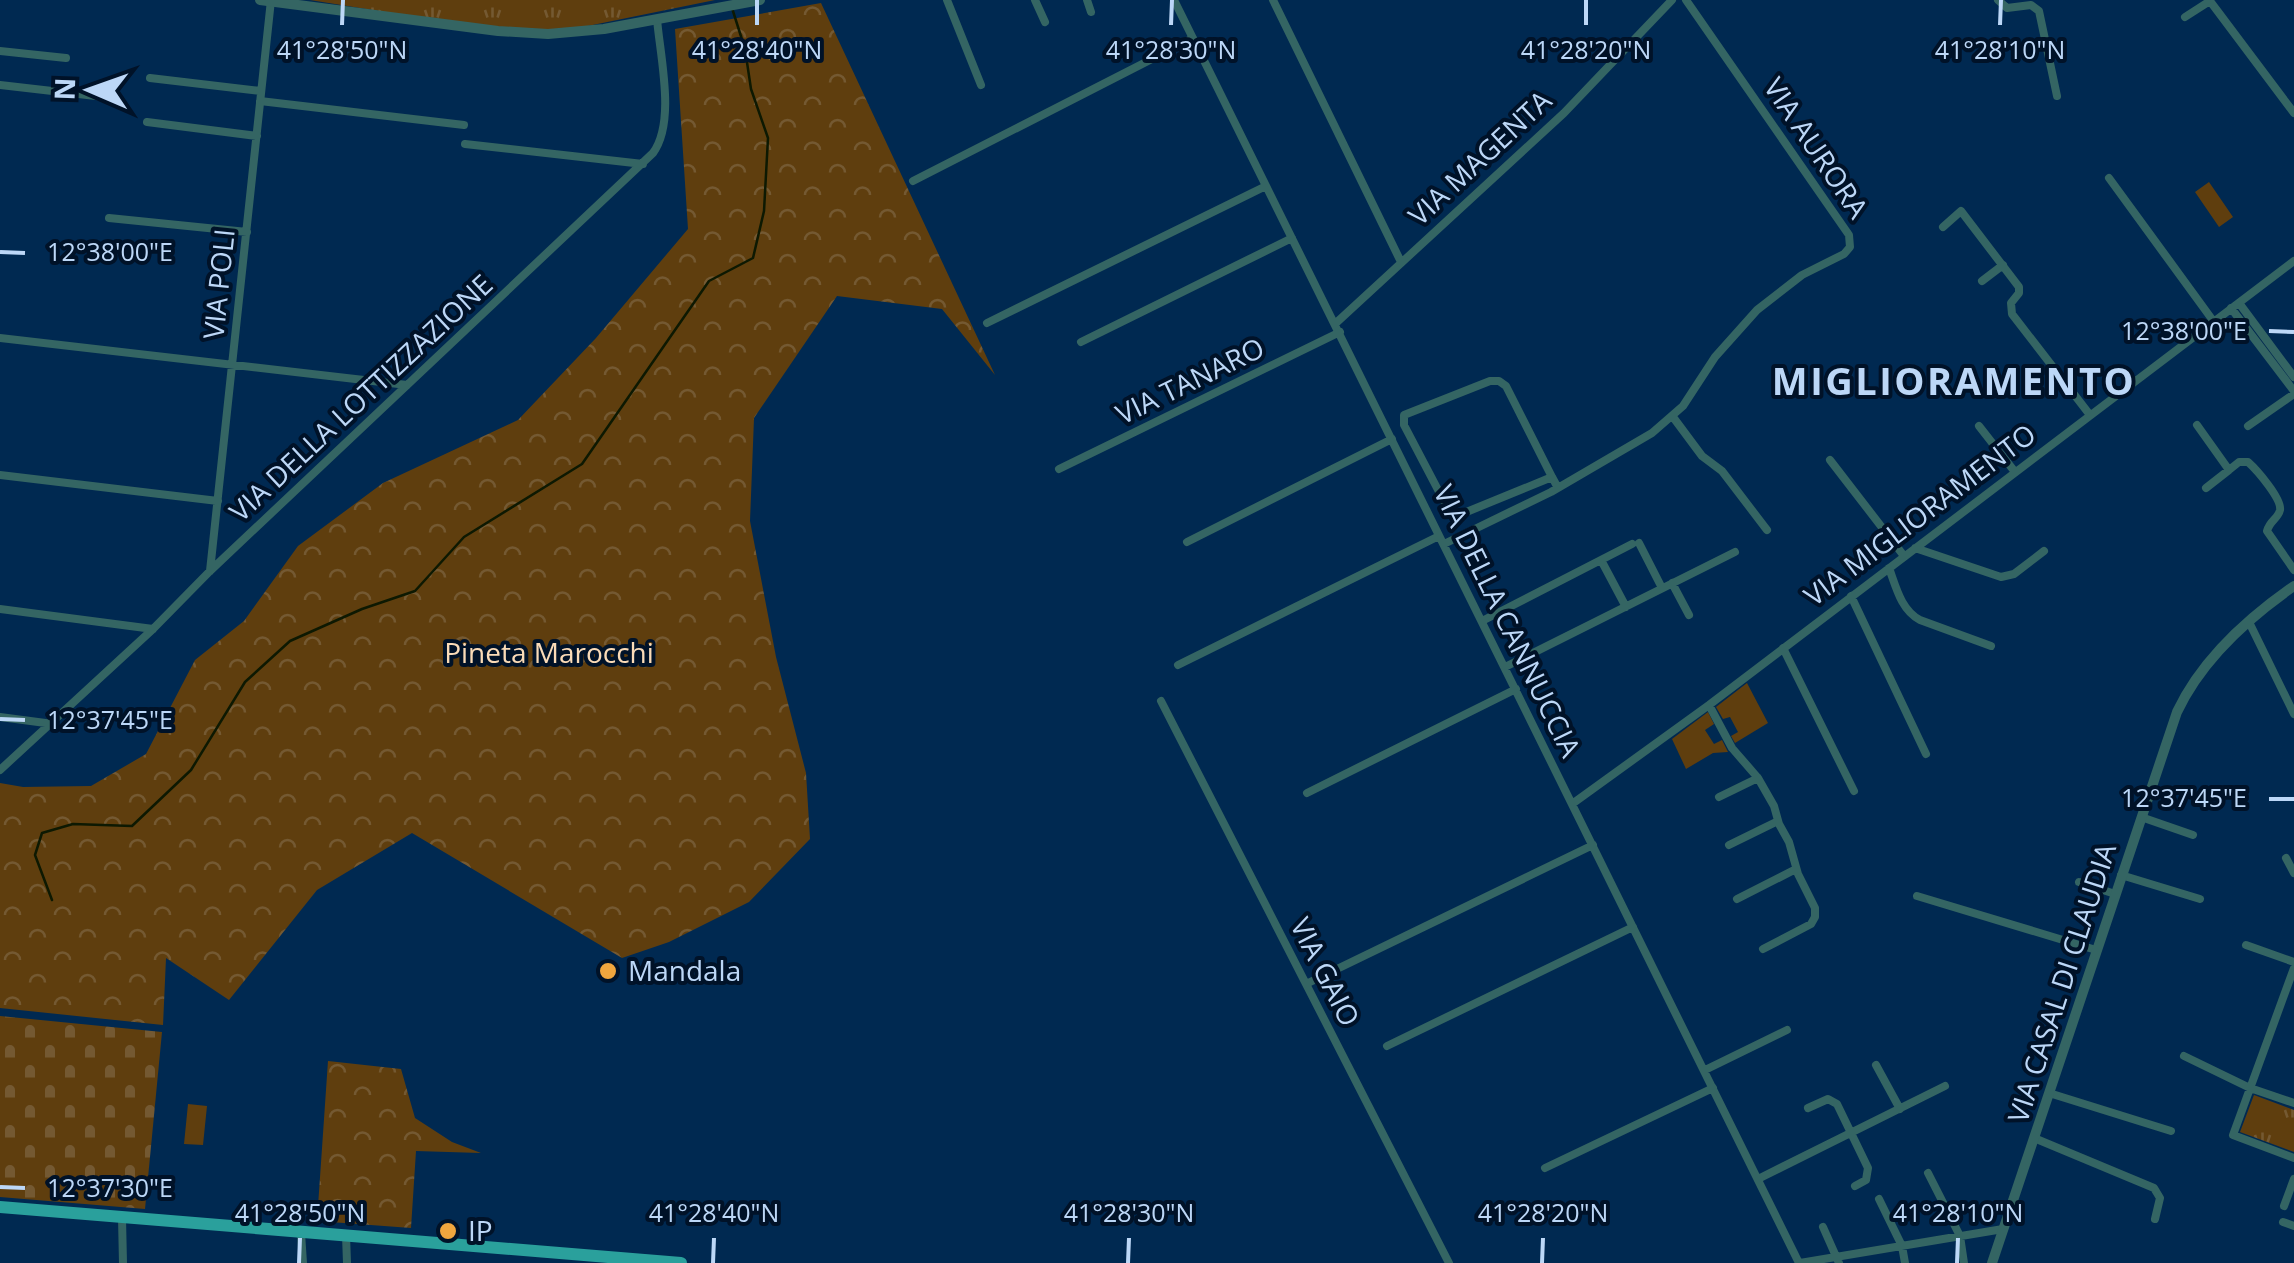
<svg xmlns="http://www.w3.org/2000/svg" width="2294" height="1263" viewBox="0 0 2294 1263" font-family="'Open Sans',sans-serif">
<style>
.grass{fill:url(#grass-tufts)}
.forest{fill:url(#forest-crowns)}
.cemetery{fill:url(#cemetery-stones)}
.green{fill:#5f3e0e}
.lines{fill:none;stroke-linecap:round;stroke-linejoin:round}
.stream{stroke:#0d1902;stroke-width:2.5}
.minor{stroke:#346563;stroke-width:8}
.tertiary{stroke:#346563;stroke-width:10}
.primary{stroke:#2aa09c;stroke-width:12}
.ticks{fill:none;stroke:#bcd7f7;stroke-width:4}
.poi-dot{fill:#f0a63e;stroke:#001228;stroke-width:4}
.labels{text-anchor:middle;stroke-width:8;stroke-linejoin:round;paint-order:stroke}
.street-label{font-size:28px;fill:#bcd7f7;stroke:#001228}
.park-label{font-size:28px;fill:#fadbb7;stroke:#001228}
.poi-label{font-size:28px;fill:#bcd7f7;stroke:#001228;text-anchor:start}
.district-label{font-size:38px;font-weight:bold;letter-spacing:2.5px;fill:#bcd7f7;stroke:#001228}
.ticks-label{font-size:25px;text-anchor:middle;fill:#bcd7f7;stroke:#001228;stroke-width:8;stroke-linejoin:round;paint-order:stroke}
</style>
<defs>
<pattern id="grass-tufts" width="24" height="20" patternUnits="userSpaceOnUse" patternTransform="scale(2.5)"><rect width="24" height="20" fill="#5f3e0e"/><path d="M3 7l-1-3M5 7V3M7 7l1-3M15 17l-1-3M17 17v-4M19 17l1-3" fill="none" stroke="#745932"/></pattern>
<pattern id="forest-crowns" width="20" height="18" patternUnits="userSpaceOnUse" patternTransform="scale(2.5)"><rect width="20" height="18" fill="#5f3e0e"/><path d="M2 6a3 3 0 1 1 6 0M12 15a3 3 0 1 1 6 0" fill="none" stroke="#745932"/></pattern>
<pattern id="cemetery-stones" width="16" height="16" patternUnits="userSpaceOnUse" patternTransform="scale(2.5)"><rect width="16" height="16" fill="#5f3e0e"/><path d="M2 7V4a2 2 0 0 1 4 0v3zM10 15v-3a2 2 0 0 1 4 0v3z" fill="#745932"/></pattern>
</defs>
<rect width="100%" height="100%" fill="#002951"/>
<path class="grass" d="M310 0H715L568 30H497Z
M2254 1095 2294 1110V1152L2240 1132Z"/>
<path class="forest" d="M821 3 995 375 942 309 837 296 754 418 750 521 776 657 806 773 810 839 749 902 669 942 622 958 412 833 317 890 229 1000 166 958 163 1025 0 1008V783L23 787 91 786 146 754 195 660 244 621 298 546 383 483 518 420 596 338 688 229 675 29Z
M328 1061 401 1069 415 1118 452 1142 481 1153 416 1151 411 1228 317 1221Z"/>
<path class="cemetery" d="M0 1016 162 1032 145 1209 0 1197Z"/>
<path class="green" d="M2209 182 2233 217 2219 227 2195 192Z
M1747 683 1768 723 1735 743 1731 736 1738 732 1730 717 1723 719 1716 707Z
M1708 712 1714 724 1705 730 1714 744 1722 740 1728 752 1713 753 1686 769 1672 739Z
M188 1104 207 1106 203 1145 184 1144Z"/>
<g class="lines">
<path class="stream" d="M52 900 35 855 42 833 73 824 132 826 191 770 245 682 290 641 362 609 415 591 464 537 582 464 709 281 753 258 764 211 768 138 751 89 745 49 732 8"/>
<path class="minor" d="M947 0 981 85
M1035 0 1045 22
M1087 0 1091 12
M1174 0 1799 1263
M1273 0 1401 262
M1998 0 2007 8 2031 5 2039 11 2057 96
M2185 17 2210 1 2294 113
M0 51 66 58
M150 78 261 91
M0 85 113 98
M260 101 464 125
M147 122 257 136
M465 144 643 164
M2109 178 2214 322
M913 181 1193 38
M109 218 247 232
M1943 227 1961 211 2019 287V293L2011 303 2012 314 2090 415
M1982 281 2003 265
M2239 303 2294 377
M2231 308 2294 391
M987 323 1266 186
M1336 323 1564 113 1672 0
M0 338 407 385
M1081 342 1292 238
M1673 417 1702 456 1722 471 1767 530
M2197 425 2229 470 2239 462H2248C2257 470 2282 499 2280 510 2278 519 2270 520 2267 531L2294 570
M1979 426 2015 472
M2248 426 2294 394
M1830 460 1904 556
M1059 469 1340 332
M0 475 218 501
M1552 477 1464 513 1454 514 1447 507 1404 425V415L1490 381H1499L1506 386 1552 477 1558 488
M2206 488 2229 470
M1187 542 1392 439
M1639 543 1662 588
M1444 544 1551 492 1652 433 1683 406 1715 357 1757 310 1802 275 1844 254 1850 247 1849 235 1686 0
M1915 548 2001 577 2014 574 2044 551
M1601 560 1626 607
M1889 568C1896 587 1901 610 1920 620L1991 646
M210 571 271 0
M1672 583 1689 615
M1851 596 1926 754
M0 609 153 629
M1482 621 1632 544
M2249 622 2294 714
M1783 648 1854 791
M1178 665 1439 536
M1505 667 1735 552
M1161 701 1449 1263
M1709 705 1732 748 1758 778 1774 806 1779 824 1789 842 1798 874 1815 908V917L1811 924 1763 949
M0 717 53 724
M0 770 153 629 210 571 653 153C676 122 660 56 657 19
M1307 793 1516 689
M1719 797 1758 778
M1572 804 1709 705 2294 261
M2141 817 2193 835
M1729 845 1778 821
M2286 858 2294 873
M2121 875 2200 899
M2079 882 2115 894
M1917 896 2096 950
M1737 899 1796 869
M2246 945 2294 962
M2294 968 2233 1135 2294 1158
M1306 984 1593 845
M1387 1046 1633 927
M2184 1056 2250 1088 2294 1103
M1876 1065 1900 1109
M1705 1070 1787 1030
M2049 1093 2171 1131
M1808 1108 1828 1099 1837 1104 1868 1168 1866 1180 1855 1186
M2034 1138 2154 1188 2160 1198 2155 1219
M1545 1168 1713 1088
M1928 1173 1960 1236 1964 1263
M1758 1179 1945 1086
M1879 1199 1902 1246 1905 1263
M2284 1206 2294 1179
M122 1218 123 1263
M2283 1222 2294 1226
M1823 1227 1839 1263
M301 1233 303 1263
M346 1235 347 1263
M1800 1263 2003 1229"/>
<path class="tertiary" d="M260 0 498 31 548 34 604 29 760 0
M1992 1263 2177 712C2201 661 2248 618 2294 586"/>
<path class="primary" d="M0 1207 681 1263"/>
</g>
<path class="ticks" d="M342 25 343 0M757 25V0M1171 25 1172 0M1586 25V0M2000 25 2001 0M0 252 25 253M2269 331 2294 332M0 719 25 720M2269 799H2294M0 1187 25 1188M299 1263 300 1238M713 1263 714 1238M1128 1263 1129 1238M1542 1263 1543 1238M1957 1263 1958 1238"/>
<g class="poi-dot">
<circle cx="608" cy="971" r="10"/>
<circle cx="448" cy="1231" r="10"/>
</g>
<g class="labels">
<g class="street-label">
<text transform="translate(1816 148) rotate(56)" y="10">VIA AURORA</text>
<text transform="translate(1480 158) rotate(-43)" y="10">VIA MAGENTA</text>
<text transform="translate(219 284) rotate(-84)" y="10">VIA POLI</text>
<text transform="translate(1190 381) rotate(-26)" y="10">VIA TANARO</text>
<text transform="translate(361 398) rotate(-43)" y="10">VIA DELLA LOTTIZZAZIONE</text>
<text transform="translate(1920 515) rotate(-37)" y="10">VIA MIGLIORAMENTO</text>
<text transform="translate(1507 621) rotate(64)" y="10">VIA DELLA CANNUCCIA</text>
<text transform="translate(1325 972) rotate(63)" y="10">VIA GAIO</text>
<text transform="translate(2062 983) rotate(-72)" y="10">VIA CASAL DI CLAUDIA</text>
</g>
<g class="park-label">
<text x="549" y="663">Pineta Marocchi</text>
</g>
<g class="poi-label">
<text x="628" y="981">Mandala</text>
<text x="468" y="1241">IP</text>
</g>
<g class="district-label">
<text x="1954" y="395">MIGLIORAMENTO</text>
</g>
</g>
<g class="ticks-label">
<text x="342" y="59">41°28'50"N</text>
<text x="757" y="59">41°28'40"N</text>
<text x="1171" y="59">41°28'30"N</text>
<text x="1586" y="59">41°28'20"N</text>
<text x="2000" y="59">41°28'10"N</text>
<text x="110" y="261">12°38'00"E</text>
<text x="2184" y="340">12°38'00"E</text>
<text x="110" y="729">12°37'45"E</text>
<text x="2184" y="807">12°37'45"E</text>
<text x="110" y="1197">12°37'30"E</text>
<text x="300" y="1222">41°28'50"N</text>
<text x="714" y="1222">41°28'40"N</text>
<text x="1129" y="1222">41°28'30"N</text>
<text x="1543" y="1222">41°28'20"N</text>
<text x="1958" y="1222">41°28'10"N</text>
</g>
<g transform="translate(90 90) rotate(272)" stroke="#001228" stroke-width="8" paint-order="stroke">
<path d="M0-8L18 38L0 25L-18 38Z" fill="#bcd7f7"/>
<text y="-15" font-size="28" font-weight="bold" text-anchor="middle" fill="#bcd7f7">N</text>
</g>
</svg>
